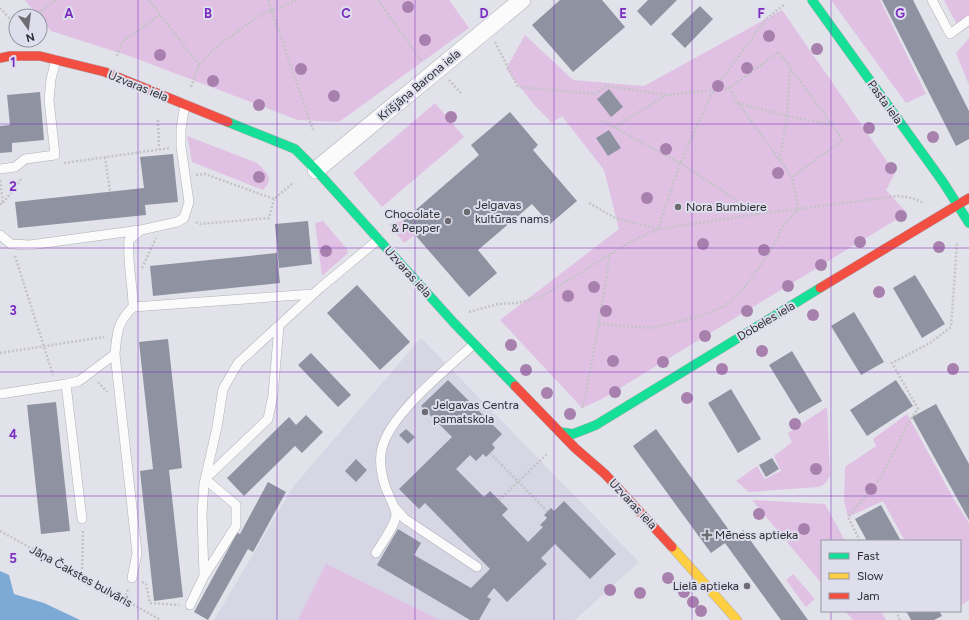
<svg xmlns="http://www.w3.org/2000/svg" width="969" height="620" viewBox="0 0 969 620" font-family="Figtree,sans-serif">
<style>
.built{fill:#d6d6e4}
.green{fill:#e0c1e4}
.water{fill:#7da9d6}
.building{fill:#8e92a1}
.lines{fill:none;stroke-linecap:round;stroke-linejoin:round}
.lane-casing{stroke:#afafb5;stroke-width:10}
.street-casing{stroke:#afafb5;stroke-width:18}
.fast-casing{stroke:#afafb5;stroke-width:10}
.slow-casing{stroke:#afafb5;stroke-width:10}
.jam-casing{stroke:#afafb5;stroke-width:10}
.path{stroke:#c4c4c7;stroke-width:2.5;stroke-dasharray:2 2;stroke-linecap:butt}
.lane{stroke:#fbfbfc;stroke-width:9}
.street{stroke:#fbfbfc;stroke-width:17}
.fast{stroke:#16e098;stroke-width:9}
.slow{stroke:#ffcf43;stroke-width:9}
.jam{stroke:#f24e42;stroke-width:9}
.tree{fill:#a880ae}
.grid{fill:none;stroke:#7b2cbf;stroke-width:1;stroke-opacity:0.55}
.poi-dot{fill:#6c6c72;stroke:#dedeed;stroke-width:1.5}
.labels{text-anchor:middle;stroke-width:4;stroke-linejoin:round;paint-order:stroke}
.street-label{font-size:12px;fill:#2c2c32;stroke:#dedeed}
.poi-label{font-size:12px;fill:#2c2c32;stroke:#dedeed;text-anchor:start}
.grid-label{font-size:13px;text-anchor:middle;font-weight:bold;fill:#7b2cbf;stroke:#dedeed;stroke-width:4;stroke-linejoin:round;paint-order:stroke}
</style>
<rect width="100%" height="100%" fill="#e2e2ea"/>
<path class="built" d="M421 338 639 562 575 620H214L293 487Z"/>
<path class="green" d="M25 0H449L469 28 339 122 298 120 132 57 51 31 40 18V16H38Z
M831 0H880L926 94 906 103Z
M944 0H969V15L957 25Z
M782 10 895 173 886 190 907 213 602 399 582 408 500 320 619 229 604 170 562 116 552 123 536 107 506 69 525 35 573 80 644 86Z
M969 38V85L956 53Z
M435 103 464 137 382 207 353 173Z
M187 136 257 163 267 173 269 178 268 184 263 190 192 162Z
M323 221 347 249 348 253 322 276 315 223Z
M403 221 415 235 404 243 389 224Z
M827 407 830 475C827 482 825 485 818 487L749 492 736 481 757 466 765 479 781 471 774 456 792 442 788 433Z
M907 414 953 498 969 523V600L960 606V541H905L883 501 848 517 844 501 845 467 876 446 873 439Z
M752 500 825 504 845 541H822V584Z
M326 564 440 620H298Z
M793 574 815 599 806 607 786 580Z
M845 611H881L886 620H853Z"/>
<path class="water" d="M0 571 9 575 14 594 44 603 80 620H0Z"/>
<path class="building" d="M560 0H602L625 27 573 72 532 25Z
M648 0H677L651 26 637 11Z
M882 0H913L969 111V139L956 146Z
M700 6 713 19 685 48 671 34Z
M609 89 623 107 611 117 597 99Z
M40 92 44 140 12 143V152L0 153V126L10 125 7 95Z
M510 112 538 145 533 150 577 201 550 224 532 204 478 250 497 273 469 297 403 221 479 155 471 145Z
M609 130 621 148 608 156 596 138Z
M173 154 178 202 145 205 146 215 18 228 15 202 144 188 140 157Z
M308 221 312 264 279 268 275 224Z
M277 253 280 283 153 296 150 266Z
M915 275 945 324 922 338 893 288Z
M357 285 410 342 380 370 327 313Z
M854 312 884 362 861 375 831 326Z
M168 339 182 468 169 470 183 597 154 601 140 471 153 469 139 342Z
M792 351 822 401 799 414 769 365Z
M311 353 351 395 338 407 298 365Z
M448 380 502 434 492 444 495 448 486 457 483 454 476 461 470 455 456 469 484 497 490 491 508 509 502 515 528 542 543 527 540 525 547 518 544 515 551 508 554 511 564 501 616 554 590 579 555 544 541 558 547 564 507 602 494 588 487 597 491 599 479 620H470L377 565 398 529 421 543 414 555 471 588 490 569 425 503 419 509 399 489 452 437 421 406Z
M896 380 913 406 867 436 850 410Z
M731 389 761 439 738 453 708 403Z
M56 402 70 531 41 534 27 405Z
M936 404 969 464V520L912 417Z
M306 415 323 432 302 453 295 446 244 496 227 478 289 417 296 425Z
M406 429 415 437 408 444 399 435Z
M656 429 734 537 743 530 808 620H781L725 543 711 553 633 446Z
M772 458 779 469 766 477 759 465Z
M356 459 367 470 356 482 345 471Z
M268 482 286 492 253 552 248 549 208 620 194 612 237 533 240 534Z
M881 505 901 541H867L855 519Z
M906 611H939L942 616 934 620H911Z"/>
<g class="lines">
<g class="lane-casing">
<path id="lane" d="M932 0 950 34 969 20
M0 169 15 167 25 159 55 155 49 100 51 79 56 60
M0 235 11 244 30 245 140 230
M133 307C133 285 127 263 129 240L141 230 177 222 184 218 189 202 181 147V129L185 104
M0 394 66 384
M396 509 405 519 477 567
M82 519 66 384 79 381 115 354
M376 553C382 543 395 526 396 515 396 509 393 504 390 498 383 483 378 465 382 448 391 413 447 369 474 344
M204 576 236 526V505L205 479 268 419 273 395 279 326
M132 578 137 553 115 354C117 332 117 323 133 307L313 294
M190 605 204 576 202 514 204 484 217 427 223 389 238 363 320 288 379 239"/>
</g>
<g class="street-casing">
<path id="street" d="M316 170 522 0"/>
</g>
<g class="fast-casing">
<path id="fast" d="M812 0 943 182 969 223
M228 122 295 149 316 170 454 323 515 386
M560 432 573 434 596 425 820 288"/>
</g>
<g class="slow-casing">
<path id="slow" d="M672 547 737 620"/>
</g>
<g class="jam-casing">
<path id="jam" d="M0 58 10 56H40L105 72 228 122
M820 288 969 198
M515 386 575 448 605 474 672 547"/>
</g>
<path class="path" d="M149 0 199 65
M268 0 313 130
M378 0 420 59 423 60
M0 8 9 18 16 19
M34 16 56 0
M495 42 518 87 596 94 606 86 667 95
M117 56 122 42 160 15
M449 80 461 93
M191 87 199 65 214 49 260 15 298 0
M158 120 159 149
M602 121 680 163 758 214
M614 127 667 95 729 88 738 103
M105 157 110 192
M780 160 787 116 790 70
M64 163 170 148
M196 175 205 174 274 199 293 183
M792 177 843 140 832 125
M3 203 22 178
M589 203 615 218 658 229 759 214 898 196 912 198 924 203
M0 204 3 203 0 180
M196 222 200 224 269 218 274 199
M15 256 53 375
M142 268 156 238
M469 312 498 304 517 303 541 297 632 241 658 229 680 163 714 89 766 19 785 4
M599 324 651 328 694 318 725 306 745 287 772 249 782 228 798 209 792 177 738 103 787 116 832 125 779 52 729 88
M0 353 104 337
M98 382 107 392
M582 408 587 389 607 275 609 255
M490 453 547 511
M499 500 548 453
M0 531 161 620
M860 541 848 517 881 477 910 420 918 409 892 363 930 343 951 327 957 243
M82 577 83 529
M142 582 146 584 150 603 179 605
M124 599 128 589
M896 611 900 620"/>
<use href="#lane" class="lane"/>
<use href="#street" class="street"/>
<use href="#fast" class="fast"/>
<use href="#slow" class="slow"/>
<use href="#jam" class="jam"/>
</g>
<g class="tree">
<circle cx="408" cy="7" r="6"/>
<circle cx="769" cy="36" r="6"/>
<circle cx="425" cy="40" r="6"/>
<circle cx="817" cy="49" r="6"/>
<circle cx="160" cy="55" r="6"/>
<circle cx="747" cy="68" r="6"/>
<circle cx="301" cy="69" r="6"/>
<circle cx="213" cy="81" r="6"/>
<circle cx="718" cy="86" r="6"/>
<circle cx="334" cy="96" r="6"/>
<circle cx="259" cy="105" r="6"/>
<circle cx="451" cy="117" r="6"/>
<circle cx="869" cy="128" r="6"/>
<circle cx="933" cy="137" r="6"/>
<circle cx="666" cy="149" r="6"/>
<circle cx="891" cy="168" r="6"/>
<circle cx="778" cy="173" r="6"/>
<circle cx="259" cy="177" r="6"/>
<circle cx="647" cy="198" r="6"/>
<circle cx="901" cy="216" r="6"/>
<circle cx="860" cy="242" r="6"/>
<circle cx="703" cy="244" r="6"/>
<circle cx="939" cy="247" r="6"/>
<circle cx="764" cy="250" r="6"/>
<circle cx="326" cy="251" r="6"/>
<circle cx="821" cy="265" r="6"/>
<circle cx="788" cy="286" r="6"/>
<circle cx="594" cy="287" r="6"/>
<circle cx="879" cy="292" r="6"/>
<circle cx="568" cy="296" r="6"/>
<circle cx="606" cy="311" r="6"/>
<circle cx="747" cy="311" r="6"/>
<circle cx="813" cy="315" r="6"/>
<circle cx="705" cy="336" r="6"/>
<circle cx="511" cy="345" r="6"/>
<circle cx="762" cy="351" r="6"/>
<circle cx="613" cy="361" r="6"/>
<circle cx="663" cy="362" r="6"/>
<circle cx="722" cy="369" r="6"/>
<circle cx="953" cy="369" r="6"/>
<circle cx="526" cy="370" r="6"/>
<circle cx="615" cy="392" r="6"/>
<circle cx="547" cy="393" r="6"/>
<circle cx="687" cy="398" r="6"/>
<circle cx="570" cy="414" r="6"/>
<circle cx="795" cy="424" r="6"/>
<circle cx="816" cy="469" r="6"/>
<circle cx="871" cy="489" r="6"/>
<circle cx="759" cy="514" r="6"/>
<circle cx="804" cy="529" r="6"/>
<circle cx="668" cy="578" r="6"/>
<circle cx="610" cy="590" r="6"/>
<circle cx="684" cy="592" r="6"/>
<circle cx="640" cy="593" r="6"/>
<circle cx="693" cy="602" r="6"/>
<circle cx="701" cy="611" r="6"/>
</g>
<path class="grid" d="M138 0V620M277 0V620M415 0V620M554 0V620M692 0V620M831 0V541M0 124H969M0 248H969M0 372H969M0 496H969M831 611V620"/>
<g class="poi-dot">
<circle cx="678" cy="207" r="4"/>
<circle cx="467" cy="212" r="4"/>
<circle cx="448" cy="221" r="4"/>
<circle cx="425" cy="412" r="4"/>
<path d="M705 529h4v4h4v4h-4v4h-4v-4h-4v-4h4z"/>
<circle cx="747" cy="586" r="4"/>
</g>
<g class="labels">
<g class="street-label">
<text transform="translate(419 85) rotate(-40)" y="4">Krišjāņa Barona iela</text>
<text transform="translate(138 86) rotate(22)" y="4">Uzvaras iela</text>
<text transform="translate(885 102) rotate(54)" y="4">Pasta iela</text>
<text transform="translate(408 272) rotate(48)" y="4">Uzvaras iela</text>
<text transform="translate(766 321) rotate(-31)" y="4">Dobeles iela</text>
<text transform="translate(633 504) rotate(47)" y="4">Uzvaras iela</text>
<text transform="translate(81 576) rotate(29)" y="4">Jāņa Čakstes bulvāris</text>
</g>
<g class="poi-label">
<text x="475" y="209">Jelgavas<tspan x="475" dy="14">kultūras nams</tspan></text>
<text x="686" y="211">Nora Bumbiere</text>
<text x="440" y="218" text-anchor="end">Chocolate<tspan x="440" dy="14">&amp; Pepper</tspan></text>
<text x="433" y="409">Jelgavas Centra<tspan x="433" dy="14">pamatskola</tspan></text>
<text x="715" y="539">Mēness aptieka</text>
<text x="739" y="590" text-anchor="end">Lielā aptieka</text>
</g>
</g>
<g class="grid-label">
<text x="69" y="18">A</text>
<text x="208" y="18">B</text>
<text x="346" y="18">C</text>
<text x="484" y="18">D</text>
<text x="623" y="18">E</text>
<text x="761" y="18">F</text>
<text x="900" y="18">G</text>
<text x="13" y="67">1</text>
<text x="13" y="191">2</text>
<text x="13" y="315">3</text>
<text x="13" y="439">4</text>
<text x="13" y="563">5</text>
</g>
<rect x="821" y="540" width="140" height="72" fill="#dedeed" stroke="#9797a2"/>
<rect x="829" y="553" width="20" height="6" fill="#16e098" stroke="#9797a2"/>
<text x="857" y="560" font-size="12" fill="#2c2c32">Fast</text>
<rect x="829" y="573" width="20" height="6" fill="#ffcf43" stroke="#9797a2"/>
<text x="857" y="580" font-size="12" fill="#2c2c32">Slow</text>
<rect x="829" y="593" width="20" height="6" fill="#f24e42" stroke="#9797a2"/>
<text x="857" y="600" font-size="12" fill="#2c2c32">Jam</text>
<g transform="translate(28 28) rotate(166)"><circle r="19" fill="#dedeed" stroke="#9797a2"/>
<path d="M0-3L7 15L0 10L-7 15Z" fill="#6c6c72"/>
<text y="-6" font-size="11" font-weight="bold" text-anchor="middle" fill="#2c2c32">N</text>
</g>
</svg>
